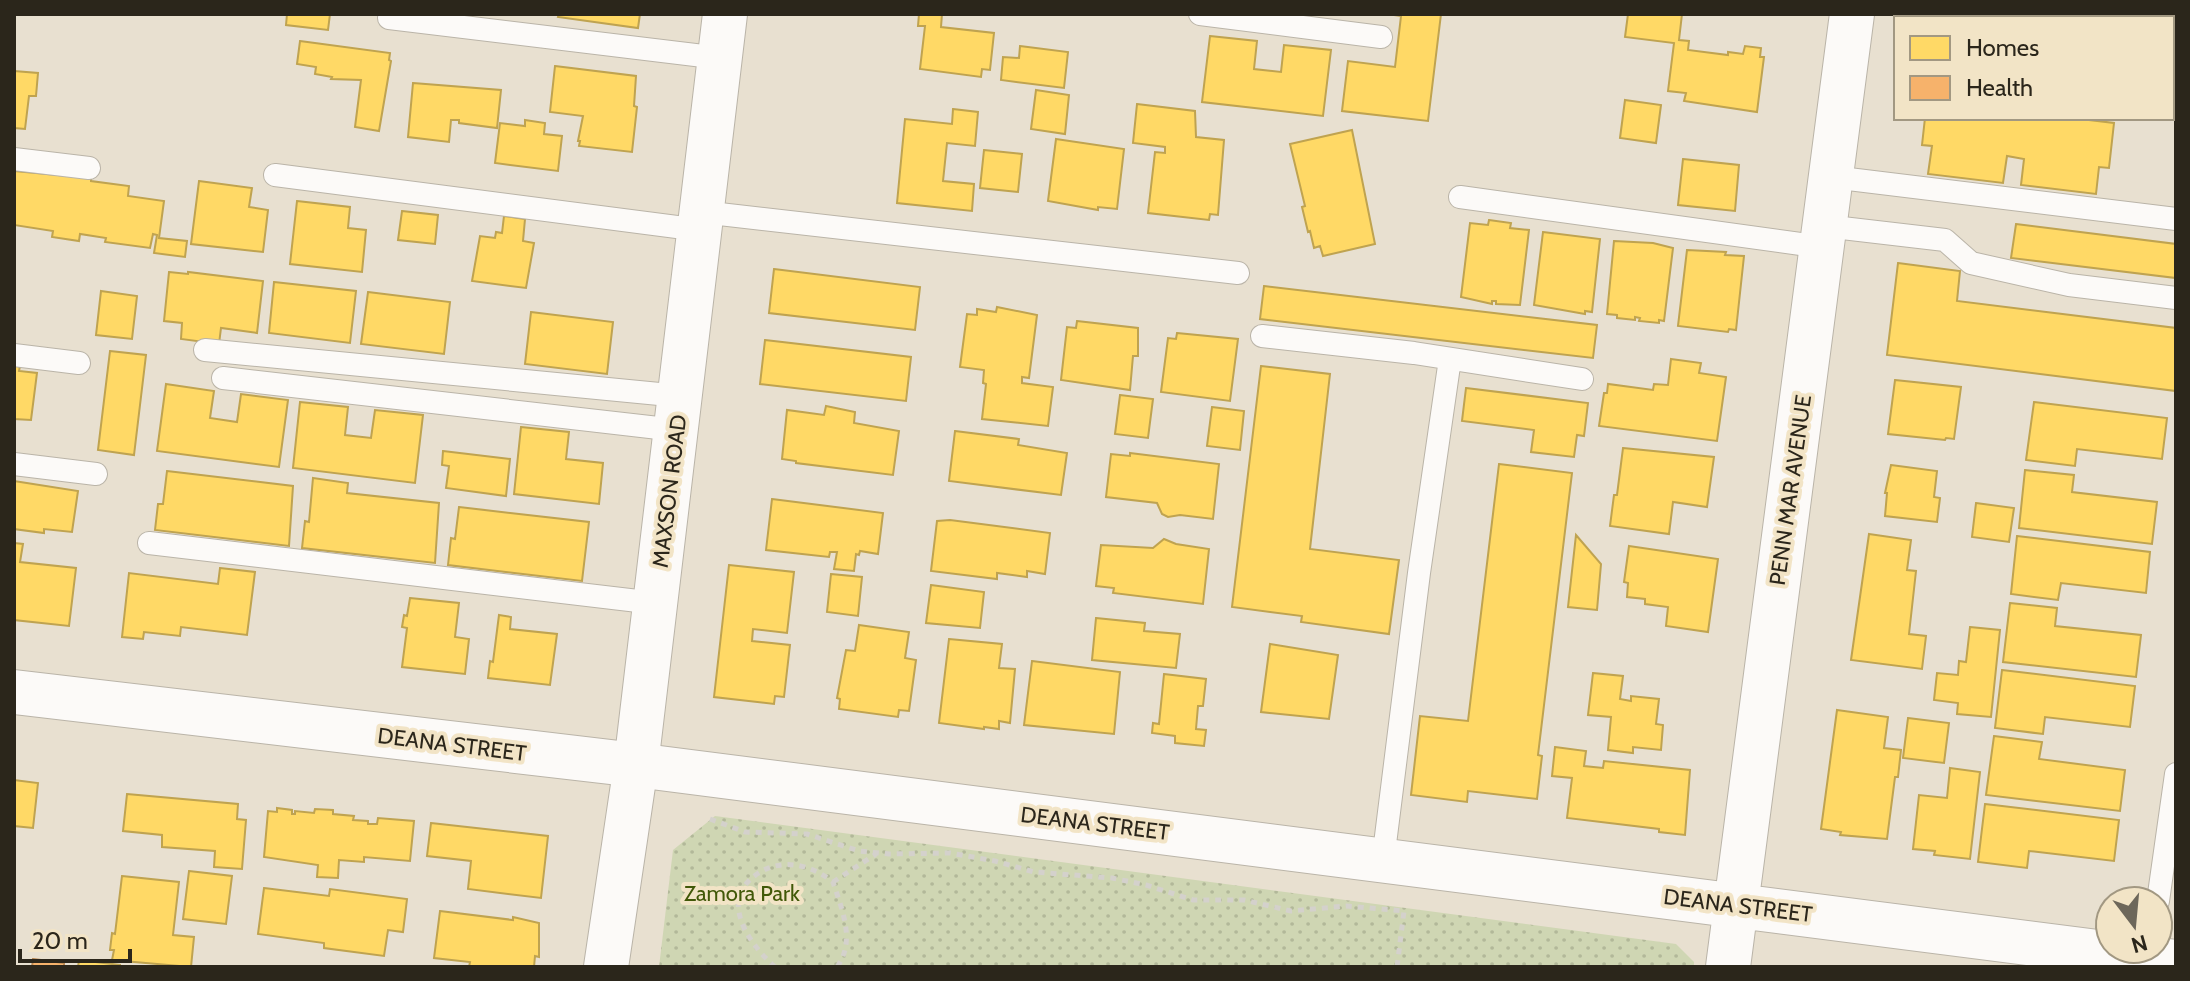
<svg xmlns="http://www.w3.org/2000/svg" width="2190" height="981" viewBox="0 0 2190 981" font-family="Cabin,sans-serif">
<style>
.grass{fill:url(#grass-dots)}
.homes{fill:#ffd966;stroke:#bfa350;stroke-width:2}
.health{fill:#f6b26b;stroke:#b98853;stroke-width:2}
.lines{fill:none;stroke-linecap:round;stroke-linejoin:round}
.lane-casing{stroke:#bab4a8;stroke-width:24}
.street-casing{stroke:#bab4a8;stroke-width:46}
.secondary-casing{stroke:#bab4a8;stroke-width:46}
.path{stroke:#d4d1cc;stroke-width:5;stroke-dasharray:6 6;stroke-linecap:butt}
.lane{stroke:#fcfaf8;stroke-width:22}
.street{stroke:#fcfaf8;stroke-width:44}
.secondary{stroke:#fcfaf8;stroke-width:44}
.labels{text-anchor:middle;stroke-width:8;stroke-linejoin:round;paint-order:stroke}
.street-label{font-size:22px;fill:#2b261b;stroke:#f2e4c6}
.park-label{font-size:22px;fill:#415808;stroke:#f2e4c6}
</style>
<defs>
<pattern id="grass-dots" width="8" height="8" patternUnits="userSpaceOnUse" patternTransform="scale(2)"><rect width="8" height="8" fill="#cfd6b3"/><path d="M2 2h.1M6 6h.1" fill="none" stroke="#b2b899" stroke-width="1.8" stroke-linecap="round"/></pattern>
</defs>
<rect width="100%" height="100%" fill="#e8e0d0"/>
<path class="grass" d="M715 816 1676 944 1694 962V967H659L673 850Z"/>
<path class="homes" d="M287 14H330L328 30 286 25Z
M559 14H640L638 28 558 17Z
M919 14H942L941 27 994 33 990 70 982 69 981 77 920 69 925 26H918Z
M1387 14H1441L1428 121 1342 111 1348 61 1395 67 1401 16Z
M1628 14H1682L1679 40 1689 41 1688 50 1728 55V52L1743 54 1745 46 1761 48 1760 57H1764L1757 112 1684 101 1686 93 1668 91 1674 43 1625 37Z
M2085 14H2147V18Z
M1210 36 1257 41 1254 69 1281 72 1284 45 1331 50 1323 116 1202 102Z
M300 41 390 53 389 60 391 61 379 131 355 127 361 80 331 79 332 77 315 74 316 67 297 64Z
M1020 46 1068 52 1064 88 1001 80 1003 57 1019 58Z
M555 66 636 76 634 106 637 107 632 152 579 146 580 141H578L583 116 550 112Z
M14 71 38 73 36 96H29L25 129 14 128Z
M413 83 501 90 497 128 459 123V120H451L449 142 408 137Z
M1036 90 1069 95 1065 134 1031 129Z
M1625 100 1661 105 1656 143 1620 138Z
M1137 104 1195 111 1196 137 1224 140 1218 215 1210 214 1209 220 1148 213 1155 152 1165 153V147L1133 143Z
M953 109 978 112 975 146 947 143 943 181 974 184 972 211 897 203 905 119 952 124Z
M1925 118H2072L2114 123 2109 168 2099 167 2096 194 2021 185 2024 159 2007 156 2003 183 1928 174 1932 146 1922 145Z
M525 120 545 123 544 134 562 136 558 171 495 163 500 123 525 126Z
M1352 130 1375 244 1323 256 1320 246 1314 248 1310 231 1308 232 1302 207 1305 206 1290 144Z
M1056 139 1124 149 1117 209 1098 207V210L1048 201Z
M984 150 1022 154 1018 192 980 188Z
M1683 159 1739 165 1735 211 1678 205Z
M14 171 91 178V181L129 186 128 196 164 201 159 238 187 241 185 257 154 253 157 235 153 234 150 248 105 242 106 238 80 234 79 241 52 237 53 231 14 225Z
M199 181 252 188 249 207 268 210 263 252 191 244Z
M297 201 350 207 348 228 366 230 362 272 290 264Z
M402 211 438 215 435 244 398 240Z
M504 216 525 219 523 241 534 243 526 288 472 281 480 236 495 238 496 232 502 233Z
M1489 220 1511 223 1510 228 1529 230 1520 305 1496 304V301H1492V304L1461 297 1470 223 1488 225Z
M2016 224 2176 244V278L2011 258Z
M1543 232 1600 239 1592 312 1585 311V314L1534 305Z
M1614 241 1653 243 1673 248 1664 321 1659 320V323L1639 321 1640 318 1635 317V320L1617 318V315L1607 314Z
M1687 250 1726 252 1725 255 1744 256 1736 330 1729 329 1728 332 1678 326Z
M1898 263 1960 271 1957 301 2176 328V391L1887 355Z
M774 269 920 287 915 330 769 313Z
M169 272 188 274V272L263 281 257 333 221 328 219 344 181 339 182 323 164 321Z
M274 282 356 291 350 343 269 333Z
M1264 286 1597 325 1593 358 1260 319Z
M101 291 137 296 132 339 96 335Z
M368 292 450 302 444 354 361 344Z
M997 307 1037 315 1029 378 1022 377V383L1053 387 1048 426 982 419 986 384 983 383 984 370 960 367 967 314 977 315V309L996 312Z
M531 312 613 322 607 374 525 364Z
M1077 321 1138 328V356H1133L1130 390 1061 380 1067 327 1076 328Z
M1177 333 1238 339 1230 401 1161 392 1168 338 1176 339Z
M765 340 911 357 906 401 760 384Z
M110 351 146 355 134 455 98 450Z
M1671 359 1701 363 1699 373 1726 377 1717 441 1599 426 1604 393H1607L1608 384 1653 390 1654 384 1668 385Z
M14 360 21 361 19 371 37 373 31 420 14 419Z
M1261 366 1330 374 1310 549 1399 560 1389 634 1301 622 1302 616 1232 607Z
M1895 380 1961 387 1954 439 1946 438 1945 440 1888 434Z
M166 384 214 391 210 418 237 422 241 394 288 400 279 467 157 451Z
M1466 388 1588 403 1584 436 1577 435 1574 457 1531 452 1534 430 1462 421Z
M1120 395 1153 399 1148 438 1115 434Z
M300 402 348 407 345 435 371 438 375 410 423 415 415 483 293 468Z
M2034 402 2167 418 2162 459 2077 449 2075 466 2026 460Z
M826 406 855 412 854 423 899 431 893 475 796 463V461L782 459 787 410 824 415Z
M1212 407 1244 411 1240 450 1207 446Z
M521 427 569 432 566 459 603 463 599 504 514 494Z
M955 431 1019 439 1018 445 1067 453 1061 495 949 481Z
M1623 448 1714 457 1707 507 1673 502 1669 534 1610 526 1614 495H1617Z
M443 451 510 459 506 496 446 488 449 466 442 465Z
M1130 453 1219 464 1213 519 1180 515 1168 517 1162 514 1157 503 1106 497 1111 454 1130 456Z
M1499 464 1572 473 1538 755 1542 756 1537 799 1468 791 1467 802 1411 795 1420 716 1468 721Z
M1891 465 1937 471 1934 497 1940 498 1937 522 1885 516 1887 493H1885Z
M2025 470 2074 475 2072 492 2157 502 2152 544 2019 528Z
M167 471 293 486 289 546 155 530 158 504H163Z
M313 478 348 483 347 493 439 503 435 563 302 548 305 521 309 522Z
M14 481 78 491 72 532 44 529V533L14 529Z
M772 499 883 513 878 554 860 551 859 555 856 554 854 571 834 569 837 552H830L829 557 766 550Z
M1976 503 2014 508 2009 542 1972 537Z
M459 507 589 522 582 581 448 565 451 538 455 539Z
M950 520 1050 533 1045 574 1027 571V577L997 573V579L931 571 937 521Z
M1869 534 1911 540 1907 570 1916 571 1909 634 1926 636 1922 669 1851 660Z
M1576 535 1601 564 1597 610 1568 607Z
M2017 536 2150 552 2146 593 2061 583 2058 600 2011 594Z
M1164 539 1176 544 1209 549 1203 604 1113 593 1114 588 1096 586 1101 545 1153 548Z
M14 543 23 544 20 562 76 568 69 626 14 620Z
M1629 546 1718 559 1708 632 1666 626 1668 607 1645 604V599L1627 597 1628 583 1624 582Z
M729 565 794 572 787 633 753 629 752 641 790 645 784 697 775 696 774 704 714 697Z
M220 568 255 572 247 635 181 627 180 636 144 632 143 639 122 637 129 573 218 584Z
M831 574 862 577 858 616 827 612Z
M931 585 984 592 980 628 926 623Z
M410 598 459 603 455 637 469 639 465 674 402 667 407 628 402 627 404 615 407 616Z
M2010 603 2057 608 2055 626 2141 635 2136 677 2003 662Z
M499 615 511 617 510 629 557 634 550 685 488 678 490 661 493 662Z
M1096 618 1145 623 1144 631 1180 634 1176 668 1092 660Z
M859 625 909 632 905 658 916 660 909 711 899 710 898 717 839 709 840 699 837 698 846 650 855 651Z
M1970 627 2000 630 1991 717 1957 714 1958 703 1934 700 1937 673 1958 675 1959 661 1966 662Z
M949 639 1002 644 999 668 1015 669 1010 723 999 721V729L984 727V729L939 723Z
M1270 644 1338 655 1329 719 1261 712Z
M1032 661 1120 672 1114 734 1024 725Z
M2002 670 2135 686 2130 727 2045 717 2043 734 1995 728Z
M1593 673 1623 676 1620 699 1631 701V696L1659 699 1656 724 1663 725 1661 750 1633 747V753L1608 750 1611 717 1588 715Z
M1164 674 1206 679 1203 706H1198L1196 729 1206 730 1204 746 1175 743V736L1152 733 1153 723 1159 724Z
M1837 710 1888 717 1884 748 1901 750 1898 777H1895L1887 839 1840 835 1841 832 1821 829Z
M1908 718 1949 723 1944 763 1903 758Z
M1994 736 2042 742 2039 759 2125 770 2120 811 1986 795Z
M1555 747 1586 751 1584 766 1603 768 1604 761 1690 770 1685 835 1659 832V829L1567 818 1572 778 1552 776Z
M1950 768 1980 772 1970 859 1934 855 1935 851 1913 849 1919 795 1947 798Z
M14 780 38 783 33 828 14 826Z
M127 794 238 804 237 819 246 820 242 869 214 867 215 851 162 847V835L123 831Z
M1985 804 2119 820 2114 861 2029 851 2027 868 1978 862Z
M277 808 292 810V814H295V811L314 813 315 809 333 810V814L354 816 353 820 368 821V824H377L378 818 414 821 410 861 364 857V862L339 860 338 878 317 877 318 865 264 857 268 811 277 812Z
M431 823 548 836 541 898 468 889 471 861 427 856Z
M189 871 232 876 226 924 183 919Z
M122 876 179 882 173 935 194 937 191 967 112 960 114 950H110L112 933 115 934Z
M264 888 329 896 330 889 407 899 403 932 388 930 384 956 324 948V943L258 934Z
M440 911 513 920V917L539 923V957L535 956 534 967H469L470 962 434 958Z
M79 960 120 965V967H78Z"/>
<path class="health" d="M33 959 64 963V967H32Z"/>
<g class="lines">
<g class="lane-casing">
<path id="lane" d="M1200 14 1381 37
M1938 14 1969 18
M389 18 720 58
M14 159 89 168
M275 175 700 230
M1832 177 2176 219
M1460 197 1822 247
M702 212 1238 273
M1825 226 1945 240 1971 263 2069 285 2176 298
M1262 336 1414 353 1582 379
M205 350 680 396
M14 355 79 363
M223 378 676 430
M14 464 96 474
M149 543 655 603
M1383 860 1419 573 1450 359
M2158 901 2176 774"/>
</g>
<g class="street-casing">
<path id="street" d="M14 692 636 765 2176 962
M1728 967 1852 14"/>
</g>
<g class="secondary-casing">
<path id="secondary" d="M606 967 636 765 725 14"/>
</g>
<path class="path" d="M710 819 745 832 807 834 859 851 889 854 950 853 995 861 1034 872 1112 878 1146 885 1193 900H1244L1291 911 1346 906 1404 911 1397 967
M833 882 876 854
M775 967C757 951 734 923 739 897 741 889 747 882 753 877 778 857 809 863 833 882 842 910 856 941 837 967"/>
<use href="#lane" class="lane"/>
<use href="#street" class="street"/>
<use href="#secondary" class="secondary"/>
</g>
<g class="labels">
<g class="street-label">
<text transform="translate(1790 490) rotate(-82)" y="8">PENN MAR AVENUE</text>
<text transform="translate(669 491) rotate(-83)" y="8">MAXSON ROAD</text>
<text transform="translate(452 744) rotate(7)" y="8">DEANA STREET</text>
<text transform="translate(1095 823) rotate(7)" y="8">DEANA STREET</text>
<text transform="translate(1738 905) rotate(7)" y="8">DEANA STREET</text>
</g>
<g class="park-label">
<text x="742" y="901">Zamora Park</text>
</g>
</g>
<rect width="2190" height="981" fill="none" stroke="#2b261b" stroke-width="32"/>
<rect x="1894" y="16" width="280" height="104" fill="#f2e4c6" stroke="#a29882" stroke-width="2"/>
<rect x="1910" y="36" width="40" height="24" fill="#ffd966" stroke="#a29882" stroke-width="2"/>
<text x="1966" y="56" font-size="24" fill="#2b261b">Homes</text>
<rect x="1910" y="76" width="40" height="24" fill="#f6b26b" stroke="#a29882" stroke-width="2"/>
<text x="1966" y="96" font-size="24" fill="#2b261b">Health</text>
<g transform="translate(2134 925) rotate(164)"><circle r="38" fill="#f2e4c6" stroke="#a29882" stroke-width="2"/>
<path d="M0-6L14 30L0 20L-14 30Z" fill="#6d675a"/>
<text y="-12" font-size="22" font-weight="bold" text-anchor="middle" fill="#2b261b">N</text>
</g>
<path d="M20 949v12h110v-12" fill="none" stroke="#2b261b" stroke-width="4"/>
<text x="32" y="949" font-size="24" fill="#2b261b" stroke="#f2e4c6" stroke-width="6" paint-order="stroke">20 m</text>
</svg>
